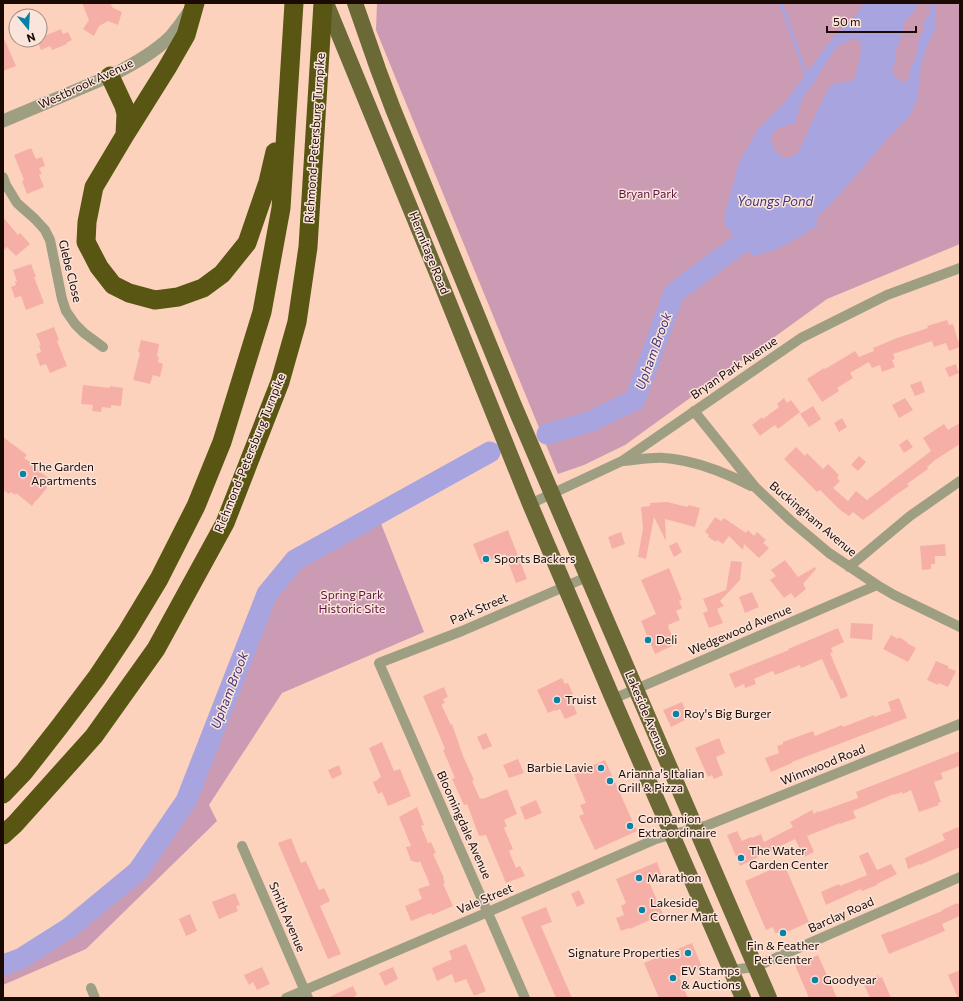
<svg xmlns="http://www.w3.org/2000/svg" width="963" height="1001" viewBox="0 0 963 1001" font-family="Commissioner,sans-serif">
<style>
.green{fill:#cb9ab3}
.water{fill:#a7a4df;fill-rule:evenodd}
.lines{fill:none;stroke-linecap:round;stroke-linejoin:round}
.stream{stroke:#a7a4df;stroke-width:3.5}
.river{stroke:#a7a4df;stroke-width:21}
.building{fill:#f6afa6}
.minor{stroke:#9e9e83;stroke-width:10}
.tertiary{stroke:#9e9e83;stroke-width:13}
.primary{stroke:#6b6936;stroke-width:16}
.motorway{stroke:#595614;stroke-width:19}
.poi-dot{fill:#0682a7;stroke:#fbe4da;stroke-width:1.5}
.labels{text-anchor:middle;stroke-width:3;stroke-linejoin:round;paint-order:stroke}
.street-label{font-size:12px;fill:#1b0903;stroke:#fbe4da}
.park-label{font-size:12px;fill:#5b1340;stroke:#fbe4da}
.poi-label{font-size:12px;fill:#1b0903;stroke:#fbe4da;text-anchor:start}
.water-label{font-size:13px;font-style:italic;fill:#40347b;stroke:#fbe4da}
</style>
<rect width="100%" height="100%" fill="#fdd2bd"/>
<path class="green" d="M377 3H960V244L827 299 625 445 584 465 558 474 376 30Z
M380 521 424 632 282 693 209 805 217 821 86 949 3 985V969L18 966 53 949 83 922 127 874 156 856 171 826 185 802 195 769 202 750 219 717 231 699 239 666 264 591 281 577 319 556 354 538Z"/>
<path class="water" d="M863 3H918L912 15 906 20 903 25C905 34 897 43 896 52 895 58 896 62 892 68L895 77 905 83 909 79 910 70 916 55 919 39 925 26 922 24 929 15 931 3H936L935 4 936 26 926 49 922 62 919 81 918 98 909 117 888 138 849 184 816 219 818 225 800 237 776 249 756 256H753L725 225 724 217 739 163 758 129 785 102 831 40 858 13ZM857 38 861 45 860 59 854 80 830 85 814 118 798 153 790 157H782L773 148 771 135 775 130 796 122 799 108 805 94 813 84 826 63 837 47 849 40Z"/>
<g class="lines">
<path class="stream" d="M780 3 784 11 806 74"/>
<path class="river" d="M547 434 589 422 635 400 674 293 741 243
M3 965 20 959 69 928 138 871 186 801 267 594 295 560 490 452"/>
</g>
<path class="building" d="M82 3H110L113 8 122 12 118 25 108 21 99 26 94 36 83 29 89 20Z
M61 29 63 34 68 32 72 40 66 43 67 44 52 50 50 46 41 50 37 40H40V38Z
M3 36 16 66 3 71Z
M31 148 36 159 42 157 45 166 39 168 42 174 39 175 44 187 27 194 22 181 24 180 14 155Z
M3 217 18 235 20 233 30 244 16 256 7 247 3 251Z
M31 264 36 277H34L44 303 26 310 21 296 15 298 11 287 16 285 15 282 17 281 13 270Z
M947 320 949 325 953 324 960 347 949 351 946 343 934 347 932 341 893 354 895 359 892 360 895 367 882 372 880 365 872 368 869 362 850 373 853 378 837 388 839 391 822 402 807 379 824 368 825 369 855 351 859 357 874 351 873 348 897 338 928 328 927 326Z
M54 327 59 340 57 341 67 366 50 373 46 364 40 366 36 354 41 352 39 345H41L36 334Z
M141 340 159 344 157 356 159 357 158 362 163 364 160 377 153 375 150 384 133 380 140 353 138 352Z
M956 364 959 373 949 377 945 368Z
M921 381 925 392 915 396 910 385Z
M83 385 110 388V386L123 388 121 406 111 405V408L102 407 101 412 92 411 93 405 81 404Z
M784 398 787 403 791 400 800 412 778 429 775 425 760 436 752 425 762 417 763 419 779 407 777 404Z
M905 398 913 410 899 418 892 405Z
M813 406 821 419 809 427 800 414Z
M842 418 847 427 839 432 834 423Z
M960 423V444L932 462H933L927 467 928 469 907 484 909 486 890 499H891L863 520 853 512 849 516 840 510 820 490 817 492 784 459 796 447 805 456 807 453 823 469 828 464 839 475 837 478 840 481 833 488 848 501 856 491 867 500 931 451 923 438 944 424 948 430Z
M3 437 27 455 24 458 36 466 35 468 51 480 46 487 47 488 37 500H36L32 506 16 493 15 495 11 492 9 494 3 490Z
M907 439 913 447 904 453 899 445Z
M859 456 866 462 858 471 851 465Z
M667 502 688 507V505L700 508 695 527 665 519 666 541 654 517 646 559 638 557 643 528 641 507 650 506V503Z
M715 517 721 521 724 518 746 533 748 530 754 536 757 532 766 540 763 543 769 548 759 558 744 544 743 550 729 536 723 544 717 540 716 542 708 537 709 535 705 532Z
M508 530 527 579 516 583 505 554 481 564 473 544Z
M621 532 625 544 612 549 608 537Z
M677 542 682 552 674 557 669 546Z
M945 544 946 556H935V564H931V569L922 570 920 546Z
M785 560 798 577 815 567 816 569 803 584 806 589 795 598 791 593 784 598 770 580 776 576 771 570Z
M731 561 742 562 740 580 720 601 724 606 717 609 723 623 709 628 703 613 708 611 703 599 726 590Z
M669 568 682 600 679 601 682 608 676 611 680 620 668 625 669 627H668L676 644 655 654 641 621 656 614 641 580Z
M752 592 759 607 745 613 739 597Z
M851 623 873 624 872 640 850 638Z
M838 628 844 642 831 648 833 652 830 653 848 696 841 699 832 679 831 680 822 659 801 668 800 665 775 675 773 671 756 678 754 679 756 684 745 688 744 684 735 688 729 674 789 650 788 649Z
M891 635 898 639 899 637 907 642V643L916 648 908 662 883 649Z
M936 661 948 666V668L956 671 948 687 939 683 938 685 927 680Z
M562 678 565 684 568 683 574 696 571 697 577 714 565 719 560 709 556 711 555 710 548 713 537 690Z
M444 687 448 697 443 699 445 703 442 704V706L451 725 452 724 463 756 474 780 472 781 480 799 482 798 483 799 507 789 517 814 504 820 507 826 504 828 513 849 509 851 516 868 520 866 525 876 506 883 486 835 479 836 467 804 464 805 452 779 455 778 443 750 445 749 423 696Z
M899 698 907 718 792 762V763L771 772 765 758 779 753 777 746 783 744V742L813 731 815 736 842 725 843 727 874 715V717L891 711 888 702Z
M682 702 689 718 671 727 663 710Z
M486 733 492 746 483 750 477 737Z
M719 738 725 753 716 757 723 775 714 779 712 775 708 777 695 748Z
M382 742 394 771 400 769 411 796 388 806 382 792 378 794 373 782 379 779 378 778 381 777 369 748Z
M960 751V766L941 773 943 779 934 782 941 802 938 803 939 805 919 812 911 790 903 794 902 792 894 795V794L853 811 856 818 840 824V823L807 836 814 852 804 857 795 839 740 866 727 835 737 831 742 841 751 837 752 838 761 834 764 842 793 827 790 822 812 810 814 814 818 811 819 812 858 798 856 792Z
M518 759 524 773 509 778 503 765Z
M605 760 637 831 595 850 579 816 584 814 580 805 586 803 574 774Z
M339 765 342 774 332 779 328 770Z
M536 800 542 813 525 820 520 807Z
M417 807 424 825 421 826 428 843 431 842 436 853 433 854 444 878H443L445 883 443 884 453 906 432 915 431 913 411 921 405 906 422 899 418 889 430 885 420 861 417 863V862H414L413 861H411L406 847 411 846 399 817Z
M958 827 960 832V847L920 865V864L908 869 905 858 945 840 942 834Z
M291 838 301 863 306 861 319 890 324 888 330 901 320 906 341 954 328 959 278 843Z
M868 852 877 870 891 864 897 874 877 884V885L862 891 861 889 826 905 821 892 839 884 840 886 867 875 859 856Z
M657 862 662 876 649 882 663 914 630 929 629 928 621 931 616 918 624 915 621 906 626 903 616 879Z
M784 864 809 922 789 931 783 932 775 933 773 927 766 930 745 881Z
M579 890 585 903 577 907 571 894Z
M235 893 240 905 236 906 238 911 219 919 212 902Z
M957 903V904L960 903V916L942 924 945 931 889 954 881 935 890 931V932L942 911V910Z
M546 907 552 922 541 926 572 998H556L521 917Z
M190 914 197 931 186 936 179 919Z
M692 943 702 967 679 977 688 998H659L644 963Z
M466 944 486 991 474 996 466 979 455 983 452 974 437 981 432 968 452 959 449 951Z
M818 955 837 998H809L795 965Z
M262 967 270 984 257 990 253 982 249 985 244 975Z
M393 967 398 979 385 986 379 973Z
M960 970V998H958L948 975Z
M878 975 879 978 882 977 891 998H870L863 982Z
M353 986 357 995 352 998H327Z"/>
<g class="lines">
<path class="minor" d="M3 177 6 185 17 203 35 219 45 230 50 240 62 299 66 311 75 324 84 333 103 347
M694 411 755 487 791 521 829 553 877 585 894 595 960 627
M624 461C637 460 651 457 664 458 671 458 678 460 685 461 709 466 730 475 751 486
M530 504 622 461 801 338 887 295 960 268
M849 567 910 516 960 481
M613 699 877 585
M242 846 308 998
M731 970 755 967 960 877
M91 988 95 998
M286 998 488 912 656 839 708 825 960 724
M525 998 379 663 462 631 587 577"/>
<path class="tertiary" d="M3 121 110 76C132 65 154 53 171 36 177 29 183 21 188 13"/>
<path class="primary" d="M326 3 441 283 530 504 613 699 743 998
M355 3 378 69 393 109 513 403 552 494 769 998"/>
<path class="motorway" d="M195 3 186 35 167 68 125 135 94 187 87 222 86 242 99 267 113 285 129 293 155 300 178 297 203 288 222 274 247 243 268 182 275 152
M110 76 124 106 126 114 125 135
M3 794 24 772 60 726 97 677 127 632 159 579 196 506 222 442 262 312 281 208 294 3
M3 835 15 824 94 736 156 649 225 523 280 382 297 322 308 247 323 3"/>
</g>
<g class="poi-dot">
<circle cx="23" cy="474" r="4"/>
<circle cx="486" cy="559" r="4"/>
<circle cx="648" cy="640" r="4"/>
<circle cx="557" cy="700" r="4"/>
<circle cx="676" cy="714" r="4"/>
<circle cx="601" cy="768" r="4"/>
<circle cx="610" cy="781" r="4"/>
<circle cx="630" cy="826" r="4"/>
<circle cx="741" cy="858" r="4"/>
<circle cx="639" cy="878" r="4"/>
<circle cx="642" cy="910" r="4"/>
<circle cx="783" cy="933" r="4"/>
<circle cx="688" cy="953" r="4"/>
<circle cx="673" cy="978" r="4"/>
<circle cx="815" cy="980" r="4"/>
</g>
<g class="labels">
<g class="street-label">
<text transform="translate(86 84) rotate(-25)" y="4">Westbrook Avenue</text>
<text transform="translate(315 138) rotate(-86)" y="4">Richmond-Petersburg Turnpike</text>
<text transform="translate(429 253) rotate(68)" y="4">Hermitage Road</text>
<text transform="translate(70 271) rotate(76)" y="4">Glebe Close</text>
<text transform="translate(734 368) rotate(-34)" y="4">Bryan Park Avenue</text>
<text transform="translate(250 453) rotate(-68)" y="4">Richmond-Petersburg Turnpike</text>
<text transform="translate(813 519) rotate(40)" y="4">Buckingham Avenue</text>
<text transform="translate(479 609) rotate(-23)" y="4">Park Street</text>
<text transform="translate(740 630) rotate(-23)" y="4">Wedgewood Avenue</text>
<text transform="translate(646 713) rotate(67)" y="4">Lakeside Avenue</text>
<text transform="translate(823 765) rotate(-22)" y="4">Winnwood Road</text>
<text transform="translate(464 825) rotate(66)" y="4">Bloomingdale Avenue</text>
<text transform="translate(485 899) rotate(-23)" y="4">Vale Street</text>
<text transform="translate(841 915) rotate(-24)" y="4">Barclay Road</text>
<text transform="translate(287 917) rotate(67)" y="4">Smith Avenue</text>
</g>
<g class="park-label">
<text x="648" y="198">Bryan Park</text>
<text x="352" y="599">Spring Park<tspan x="352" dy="14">Historic Site</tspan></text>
</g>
<g class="poi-label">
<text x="31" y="471">The Garden<tspan x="31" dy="14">Apartments</tspan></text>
<text x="494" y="563">Sports Backers</text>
<text x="656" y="644">Deli</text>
<text x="565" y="704">Truist</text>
<text x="684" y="718">Roy's Big Burger</text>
<text x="593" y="772" text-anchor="end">Barbie Lavie</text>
<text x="618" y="778">Arianna's Italian<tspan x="618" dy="14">Grill &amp; Pizza</tspan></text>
<text x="638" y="823">Companion<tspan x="638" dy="14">Extraordinaire</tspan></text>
<text x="749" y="855">The Water<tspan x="749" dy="14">Garden Center</tspan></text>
<text x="647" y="882">Marathon</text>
<text x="650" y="907">Lakeside<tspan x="650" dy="14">Corner Mart</tspan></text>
<text x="783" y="950" text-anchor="middle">Fin &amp; Feather<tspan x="783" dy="14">Pet Center</tspan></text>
<text x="680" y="957" text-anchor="end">Signature Properties</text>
<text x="681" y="975">EV Stamps<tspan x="681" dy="14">&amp; Auctions</tspan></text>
<text x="823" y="984">Goodyear</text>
</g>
<g class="water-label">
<text x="775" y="206">Youngs Pond</text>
<text transform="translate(653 351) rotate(-70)" y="5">Upham Brook</text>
<text transform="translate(229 690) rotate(-69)" y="5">Upham Brook</text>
</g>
</g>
<rect width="963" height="1001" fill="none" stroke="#1b0903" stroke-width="8"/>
<g transform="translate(28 28) rotate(162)"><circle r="19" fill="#fbe4da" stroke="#a18c84"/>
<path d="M0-3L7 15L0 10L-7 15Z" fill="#0682a7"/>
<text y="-6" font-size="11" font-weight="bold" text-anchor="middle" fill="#1b0903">N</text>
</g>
<path d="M827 26v6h89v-6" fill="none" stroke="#1b0903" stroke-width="2"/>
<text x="833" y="26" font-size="12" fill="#1b0903" stroke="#fbe4da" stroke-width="3" paint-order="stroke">50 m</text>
</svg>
